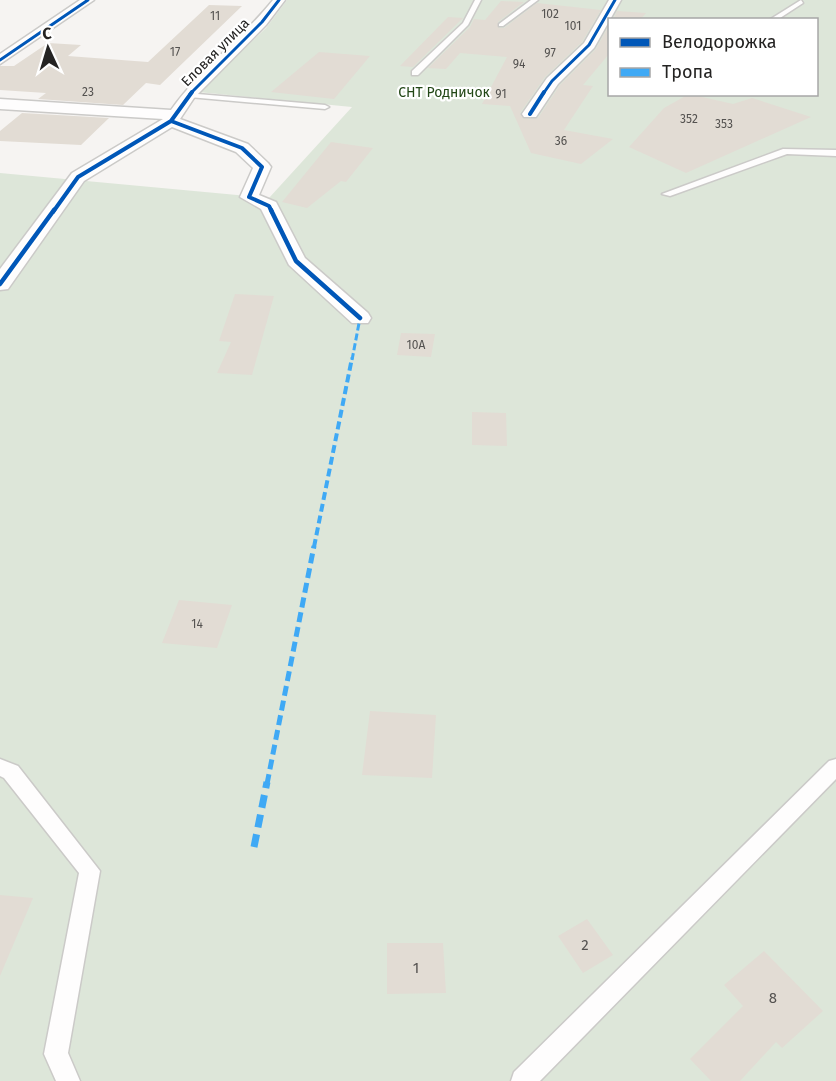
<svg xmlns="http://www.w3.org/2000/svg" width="836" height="1081" viewBox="0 0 836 1081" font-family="'Fira Sans',sans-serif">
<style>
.green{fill:#dde6d9;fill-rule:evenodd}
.building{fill:#e2dcd4}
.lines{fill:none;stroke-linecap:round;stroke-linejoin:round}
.lane-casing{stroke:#cbcac8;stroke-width:3}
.street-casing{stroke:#cbcac8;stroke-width:3}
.lane{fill:#fefdfd;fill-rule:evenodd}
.street{fill:#fefdfd;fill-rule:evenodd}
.quiet-far3{stroke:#3fa9f5;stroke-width:3;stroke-dasharray:7 3;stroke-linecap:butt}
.quiet-far2{stroke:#3fa9f5;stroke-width:4;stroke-dasharray:8 4;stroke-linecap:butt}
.quiet-far1{stroke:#3fa9f5;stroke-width:5;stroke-dasharray:10 5;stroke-linecap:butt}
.quiet{stroke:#3fa9f5;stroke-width:7;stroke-dasharray:13 7;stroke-linecap:butt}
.cycleway-far2-casing{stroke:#fff;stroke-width:4.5}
.cycleway-far1-casing{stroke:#fff;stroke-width:6}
.cycleway-casing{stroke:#fff;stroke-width:8}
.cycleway-far2{stroke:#0057b8;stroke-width:3}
.cycleway-far1{stroke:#0057b8;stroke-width:4}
.cycleway{stroke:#0057b8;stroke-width:4.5}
.labels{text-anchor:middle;stroke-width:4.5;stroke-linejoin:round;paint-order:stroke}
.number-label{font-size:12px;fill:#545250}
.far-street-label{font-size:14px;fill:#242322;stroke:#fff}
.far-park-label{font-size:14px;fill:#224716;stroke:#fff}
.near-number-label{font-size:15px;fill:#545250}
</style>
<rect width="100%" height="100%" fill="#f6f4f2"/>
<path class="green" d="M287 0H836V1081H0V173L269 198 352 107 198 92 266 28ZM610 20H816V94H610Z"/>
<path class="building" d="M501 1 524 2 498 22 499 28H504L537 3 601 10 582 42 545 77 520 113 524 119 538 118 560 85 596 49 609 25V54L583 85 593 86 564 130 613 139 581 164 531 153 510 106 482 104 507 57 460 53 446 69 428 68 470 27 474 19 485 20Z
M209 5 242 6 160 85 146 83 123 105 38 99 46 93 0 90V66H14L48 43 81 45 68 56 148 62Z
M617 11 646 13 640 20H613Z
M448 17 463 18 413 67 400 66Z
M319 52 370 56 334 99 271 92Z
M689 94 733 104 752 98 811 117 686 173 629 147 664 108Z
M22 113 109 118 81 145 0 141V131Z
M331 142 373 148 346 182 341 181 307 208 282 202Z
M235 294 274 296 252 375 217 373 231 342 219 341Z
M401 333 435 334 431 357 397 355Z
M472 412 506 413 507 446 472 445Z
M179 600 232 605 217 648 162 643Z
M370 711 436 715 432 778 362 775Z
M0 895 33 898 0 976Z
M587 919 613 955 583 973 558 936Z
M387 943H443L446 993 387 994Z
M764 951 823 1011 782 1048 776 1042 740 1081H711L690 1059 743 1006 724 985Z"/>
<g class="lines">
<g class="lane-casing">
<path id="lane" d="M475 0H481L468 25 418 75H412V71L463 23Z
M531 0H538L503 26H499V24Z
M801 0 803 3 777 20H769Z
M186 93 325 105 329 107 325 109 189 97Z
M783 149 836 150V156L787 154 670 196 662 194Z
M0 759 18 766 100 871 68 1053 80 1081H56L44 1054 79 873 4 778 0 776Z
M836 759V779L540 1081H511L514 1072 829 761Z"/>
</g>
<g class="street-casing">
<path id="street" d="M80 0H94L0 64V54Z
M273 0H285L266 25 194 98 180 119 248 144 268 163 271 167 259 195 276 202 305 258 368 313 371 318 368 323H352L289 265 261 209 240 197 253 168 236 152 172 127 84 181 8 289 0 290V269L72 173 163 119 0 109V99L171 110C200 69 242 39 273 0Z
M609 0H621L594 48 558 84 536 117H524L522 114 547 78 584 43Z"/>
</g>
<use href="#lane" class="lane"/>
<use href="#street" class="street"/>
<path class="quiet-far3" d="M352 360 360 318"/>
<path class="quiet-far2" d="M314 547 352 358"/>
<path class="quiet-far1" d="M267 784 314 546"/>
<path class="quiet" d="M254 847 267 782"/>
<g class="cycleway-far2-casing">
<path id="cycleway-far2" d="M0 60 88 0
M190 94 262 22 279 0
M543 94 552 81 589 45 615 0"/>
</g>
<g class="cycleway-far1-casing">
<path id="cycleway-far1" d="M530 114 544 92
M171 121 242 148 262 167 249 197 269 206 272 212
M53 212 78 177 171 121 192 92"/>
</g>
<g class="cycleway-casing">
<path id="cycleway" d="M271 210 296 261 360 318
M0 284 54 210"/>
</g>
<use href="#cycleway-far2" class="cycleway-far2"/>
<use href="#cycleway-far1" class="cycleway-far1"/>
<use href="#cycleway" class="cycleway"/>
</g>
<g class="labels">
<g class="number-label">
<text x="550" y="18">102</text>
<text x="215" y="20">11</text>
<text x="573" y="30">101</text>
<text x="175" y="56">17</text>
<text x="550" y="57">97</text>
<text x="519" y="68">94</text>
<text x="88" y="96">23</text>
<text x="501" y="98">91</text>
<text x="689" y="123">352</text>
<text x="724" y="128">353</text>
<text x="561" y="145">36</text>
<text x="416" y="349">10А</text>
<text x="197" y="628">14</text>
</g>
<g class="far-street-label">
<text transform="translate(215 52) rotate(-45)" y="5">Еловая улица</text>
</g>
<g class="far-park-label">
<text x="444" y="97">СНТ Родничок</text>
</g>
<g class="near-number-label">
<text x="585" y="950">2</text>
<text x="416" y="973">1</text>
<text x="773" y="1003">8</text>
</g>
</g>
<rect x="608" y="18" width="210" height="78" fill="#ffffff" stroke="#a7a7a7" stroke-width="1.5"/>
<rect x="620" y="38" width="30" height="9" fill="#0057b8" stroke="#a7a7a7" stroke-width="1.5"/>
<text x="662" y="48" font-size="18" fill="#242322">Велодорожка</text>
<rect x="620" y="68" width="30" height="9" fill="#3fa9f5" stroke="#a7a7a7" stroke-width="1.5"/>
<text x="662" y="78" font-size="18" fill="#242322">Тропа</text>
<g transform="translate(48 48) rotate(356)" stroke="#ffffff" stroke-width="4.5" paint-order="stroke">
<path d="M0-4.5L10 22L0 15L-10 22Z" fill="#242322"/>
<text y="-9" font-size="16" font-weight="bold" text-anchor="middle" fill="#242322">С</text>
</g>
</svg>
